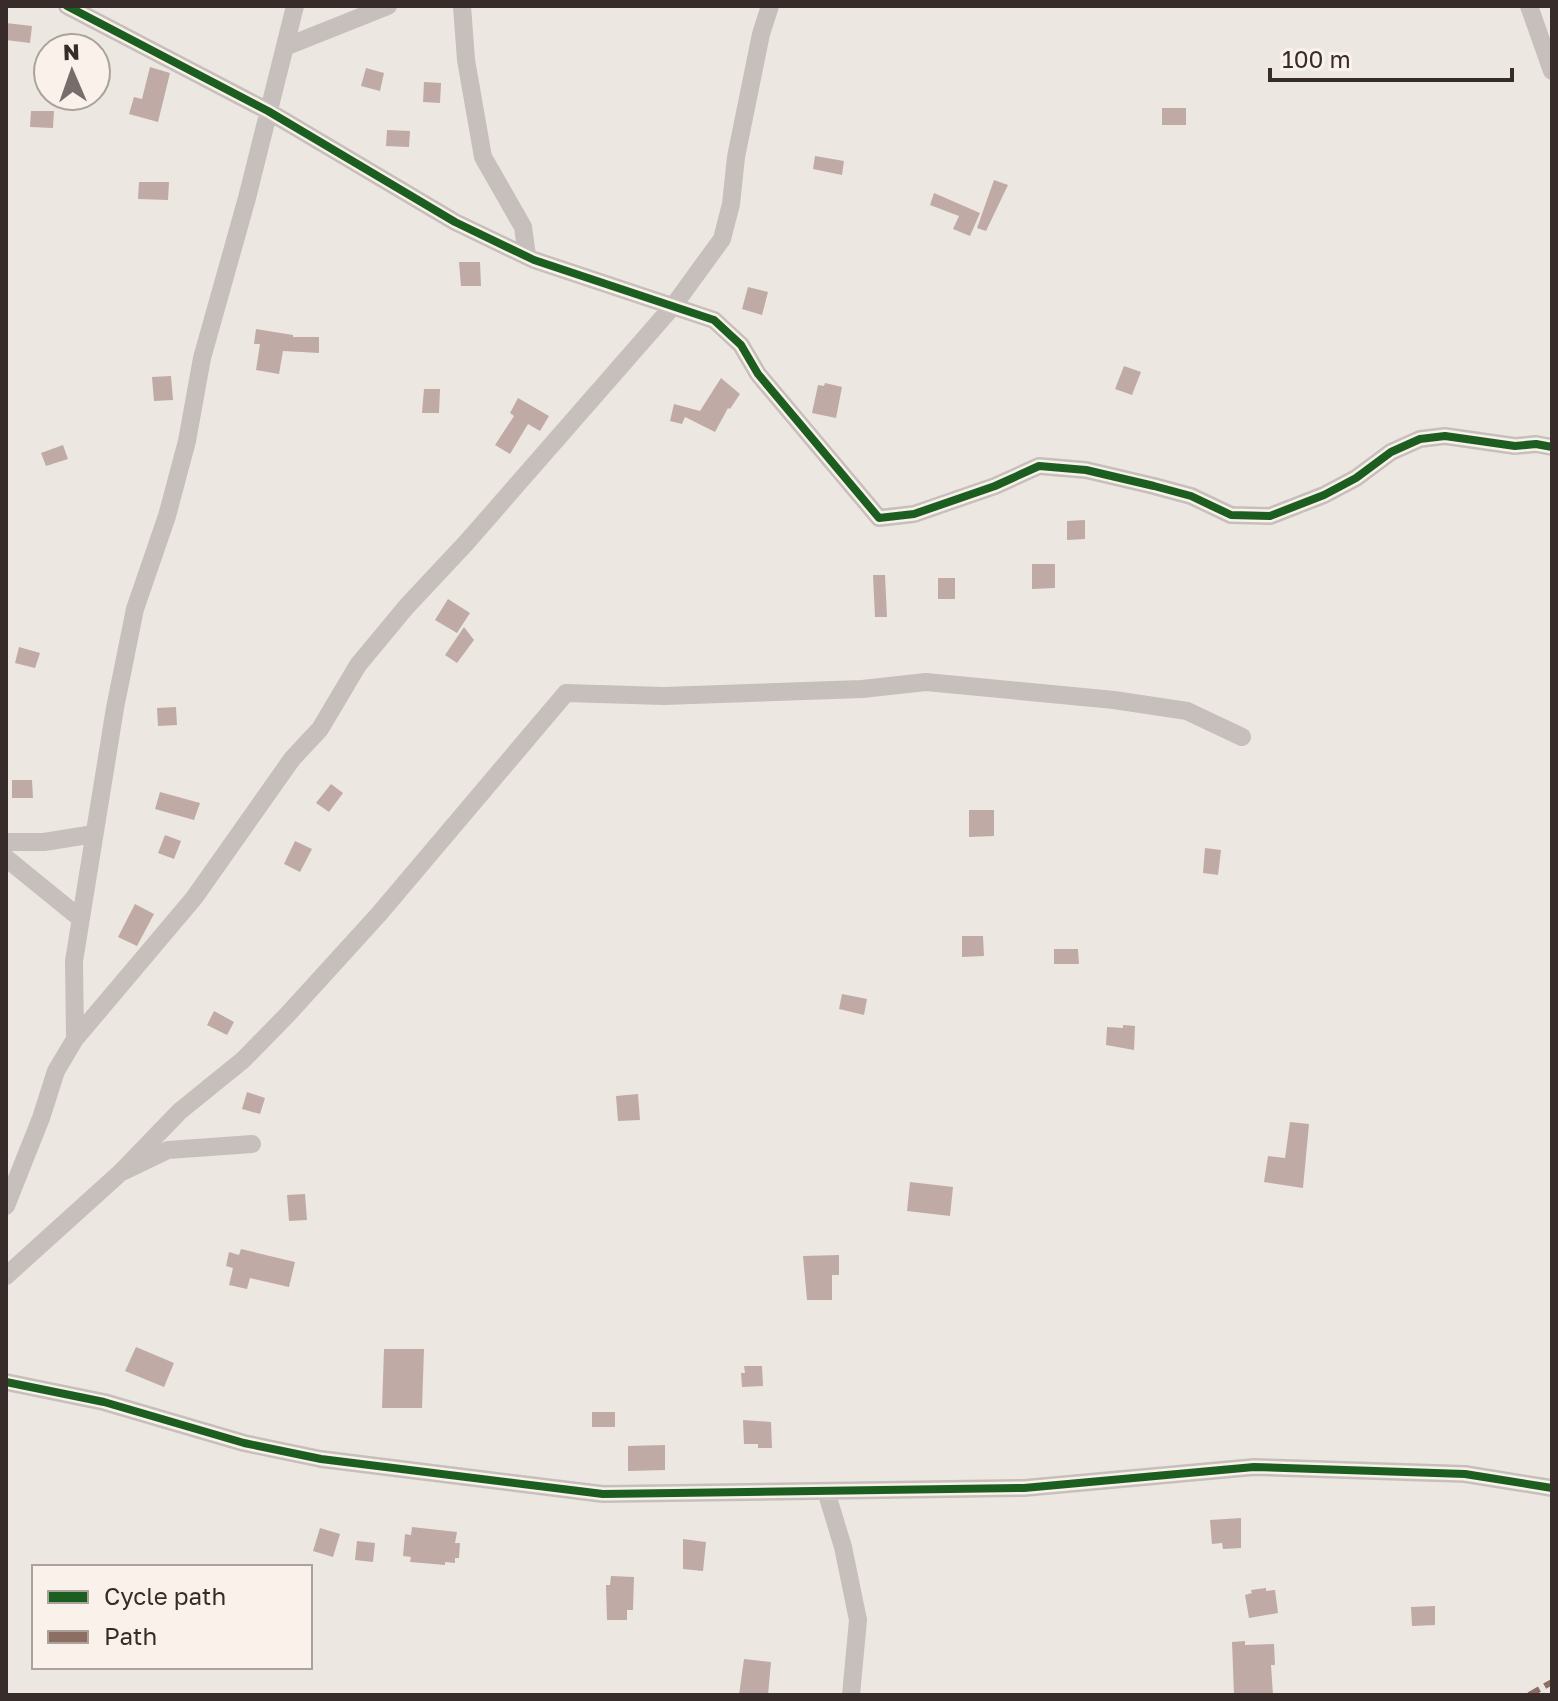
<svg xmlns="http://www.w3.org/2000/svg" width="1558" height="1701" viewBox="0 0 1558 1701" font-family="'Golos Text',sans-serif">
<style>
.building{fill:#c0aaa5}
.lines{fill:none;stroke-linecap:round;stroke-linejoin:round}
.minor{stroke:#c6bfbb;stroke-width:18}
.quiet{stroke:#8d6e63;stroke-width:6;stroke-dasharray:12 6;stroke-linecap:butt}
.cycleway-casing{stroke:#f9f1ea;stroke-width:13}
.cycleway{stroke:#1b5e20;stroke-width:8}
</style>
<rect width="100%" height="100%" fill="#ede7e2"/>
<path class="building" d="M6 23 32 26 30 43 6 40Z
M150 67 170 73 158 122 129 114 134 97 142 99Z
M366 68 384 73 380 91 361 86Z
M424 82 441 83 440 103 423 102Z
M1162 108H1186V125H1162Z
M31 111H54L53 128 30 127Z
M387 130 410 131 409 147 386 146Z
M815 156 844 161 842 175 813 169Z
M994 180 1008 185 986 231 977 228Z
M139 182H169L168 200 138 199Z
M934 193 980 213 970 236 953 229 959 216 930 205Z
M459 262H480L481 286H461Z
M748 287 768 292 762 315 742 309Z
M256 329 293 335V337H319V353L283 351 279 374 256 370 260 344H254Z
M1124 366 1141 372 1132 395 1115 389Z
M171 376 173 400 154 401 152 377Z
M721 378 740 394 730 409 728 408 715 432 685 417 682 424 670 421 674 404 700 411Z
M825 383 842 387 836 418 812 413 818 385 824 386Z
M424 389H440L439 413H422Z
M518 398 549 416 540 431 528 424 510 454 495 445 514 416 510 413Z
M63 445 68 459 46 466 41 453Z
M1085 520V539L1067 540V521Z
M1032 564H1055V588L1032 589Z
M873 575H885L887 617H875Z
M938 578H955V599H938Z
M448 599 470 613 457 633 435 620Z
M464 627 474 640 457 663 445 655Z
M19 647 40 653 35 668 15 663Z
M176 707 177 725 158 726 157 708Z
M12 780H32L33 798H12Z
M331 784 343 793 329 812 316 803Z
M160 792 200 803 194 820 155 809Z
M969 810H994V836L969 837Z
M165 835 181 841 174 859 158 853Z
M295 841 312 849 300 872 284 864Z
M1205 848 1221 850 1218 875 1203 873Z
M135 904 154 914 137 946 118 937Z
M962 936H983L984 956 962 957Z
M1054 949H1078L1079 964H1054Z
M842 994 867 999 864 1015 839 1009Z
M214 1011 234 1022 227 1035 207 1025Z
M1123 1025 1135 1026 1134 1050 1106 1045 1107 1027 1123 1028Z
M247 1092 265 1098 260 1114 242 1109Z
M638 1094 640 1120 618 1121 616 1096Z
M1290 1122 1309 1124 1303 1188 1264 1182 1268 1156 1285 1158Z
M910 1182 953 1187 950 1216 907 1211Z
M305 1194 307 1220 289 1221 287 1195Z
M241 1249 295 1262 289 1287 250 1278 247 1289 229 1285 233 1268 226 1266 229 1252 239 1255Z
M839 1255V1275H832V1300H807L803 1256Z
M136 1347 174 1363 164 1387 125 1371Z
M384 1349H424L422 1408H382Z
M744 1366H762L763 1386 742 1387 741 1373H745Z
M592 1412H615V1427H592Z
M743 1420 771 1422 772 1448H758V1444H744Z
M665 1445V1470L628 1471V1446Z
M1241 1518V1548L1223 1549 1222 1543 1212 1544 1210 1520Z
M412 1527 457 1532 455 1543H460L459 1558H455V1563L445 1562V1565L410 1562 411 1557 403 1556 405 1534 411 1535Z
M320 1528 340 1534 333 1557 313 1551Z
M683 1539 706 1542 703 1571 683 1569Z
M357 1541 375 1543 373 1562 355 1560Z
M611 1576 634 1577 633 1610H627V1620H607L606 1585H610Z
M1266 1588V1591L1275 1590 1278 1613 1249 1618 1245 1595 1252 1593 1251 1590Z
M1435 1606V1625L1412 1626 1411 1607Z
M1245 1641V1645L1274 1644 1275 1665H1271L1273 1695H1234L1232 1642Z
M744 1659 771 1662 768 1695H739Z"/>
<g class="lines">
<path class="minor" d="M67 6 268 111 455 222 534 260 714 320 741 345 758 374 879 518 914 514 995 486 1039 466 1086 470 1154 486 1191 496 1231 515 1270 516 1324 495 1356 478 1391 452 1420 439 1445 436 1515 446 1536 444 1552 447
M462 6 466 60 483 157 523 227 527 256
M1529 6 1552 71
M285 47 388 6
M6 842H44L94 834
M6 858 81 919
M75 1039 194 898 292 759 320 729 358 665 407 606 466 543 674 305 722 239 731 204 736 157 761 34 770 6
M120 1173 180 1111 243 1060 288 1014 379 914 566 693 664 696 862 689 926 682 1114 700 1187 711 1242 737
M6 1206 41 1118 56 1071 75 1039 74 961 115 708 135 609 167 516 187 441 202 358 247 198 295 6
M6 1276 120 1173 168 1150 252 1144
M6 1382 104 1402 244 1443 321 1459 603 1494 1024 1488 1254 1467 1465 1474 1552 1488
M826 1491 843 1547 858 1620 851 1695"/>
<path class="quiet" d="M1529 1695 1552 1682"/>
<g class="cycleway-casing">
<path id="cycleway" d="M67 6 268 111 455 222 534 260 714 320 741 345 758 374 879 518 914 514 995 486 1039 466 1086 470 1154 486 1191 496 1231 515 1270 516 1324 495 1356 478 1391 452 1420 439 1445 436 1515 446 1536 444 1552 447
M6 1382 104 1402 244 1443 321 1459 603 1494 1024 1488 1254 1467 1465 1474 1552 1488"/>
</g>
<use href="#cycleway" class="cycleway"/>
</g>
<rect width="1558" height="1701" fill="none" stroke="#372c29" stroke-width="16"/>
<rect x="32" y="1565" width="280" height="104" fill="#f9f1ea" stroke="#aba29d" stroke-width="2"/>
<rect x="48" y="1591" width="40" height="12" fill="#1b5e20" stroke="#aba29d" stroke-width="2"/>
<text x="104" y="1605" font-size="24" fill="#372c29">Cycle path</text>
<rect x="48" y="1631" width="40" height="12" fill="#8d6e63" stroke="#aba29d" stroke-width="2"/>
<text x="104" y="1645" font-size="24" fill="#372c29">Path</text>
<g transform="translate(72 72) rotate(358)"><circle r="38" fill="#f9f1ea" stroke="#aba29d" stroke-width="2"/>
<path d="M0-6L14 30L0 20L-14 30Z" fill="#776d6a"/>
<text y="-12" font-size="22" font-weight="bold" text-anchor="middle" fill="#372c29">N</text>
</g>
<path d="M1270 68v12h242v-12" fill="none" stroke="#372c29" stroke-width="4"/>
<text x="1282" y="68" font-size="24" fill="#372c29" stroke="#f9f1ea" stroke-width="6" paint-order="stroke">100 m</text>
</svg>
